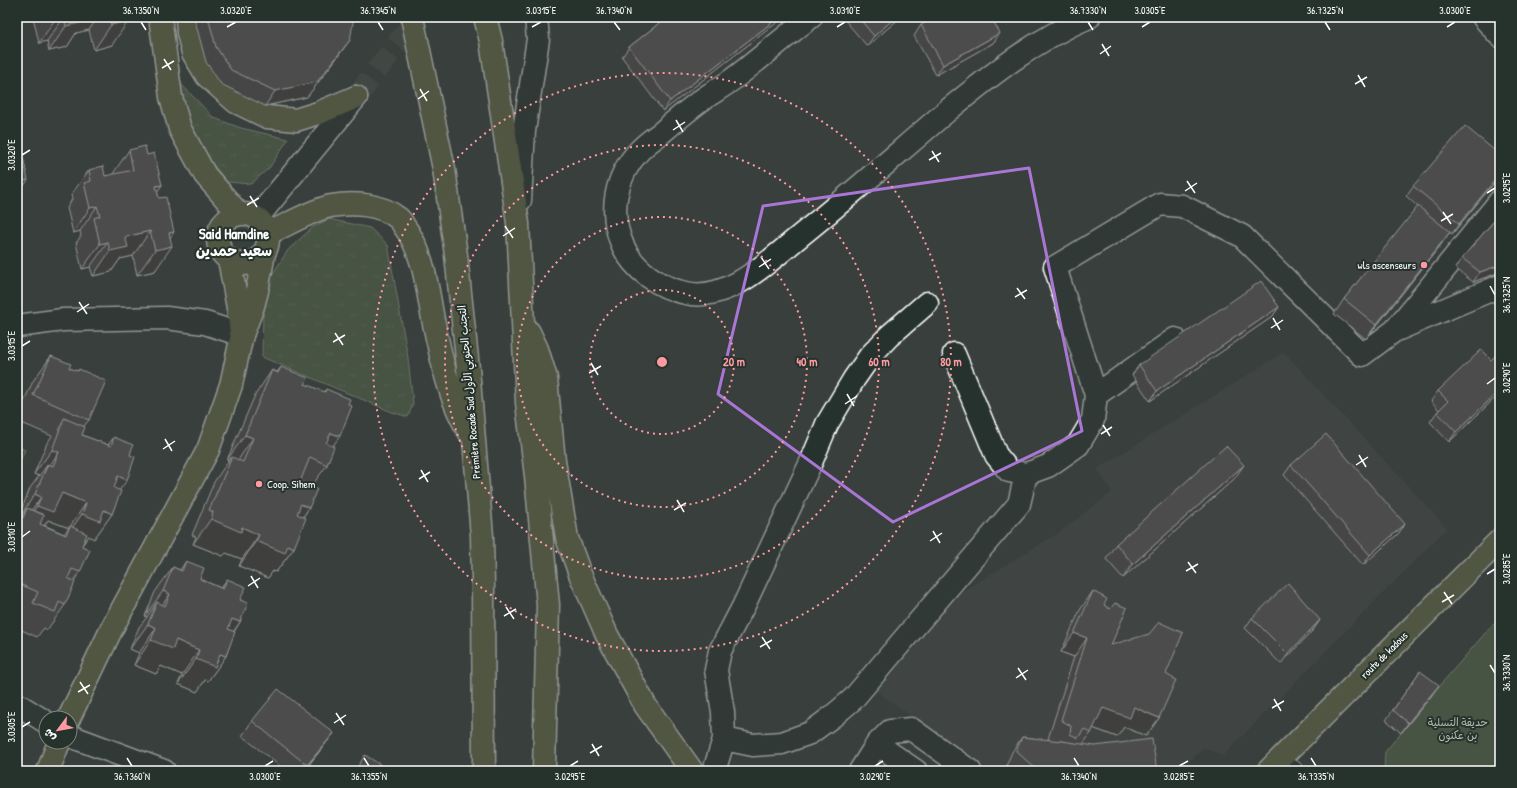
<svg xmlns="http://www.w3.org/2000/svg" width="1517" height="788" viewBox="0 0 1517 788" font-family="'Patrick Hand','Playpen Sans Arabic',sans-serif">
<style>
.built{fill:#4a4c4a}
.grass{fill:url(#grass-tufts);stroke:#acb5a6}
.park{fill:#5a6b4e;stroke:#acb5a6}
.lines{fill:none;stroke-linecap:round;stroke-linejoin:round}
.minor-tunnel{stroke:#4d5250;stroke-width:22;stroke-dasharray:22 11;stroke-linecap:butt}
.minor-casing{stroke:#fff;stroke-width:25}
.major-casing{stroke:#fff;stroke-width:25}
.highway-casing{stroke:#fff;stroke-width:25}
.minor{stroke:#26332d;stroke-width:22}
.major{stroke:#6f714a;stroke-width:22}
.highway{stroke:#6f714a;stroke-width:22}
.wall{fill:#584f52;stroke:#fff;fill-rule:evenodd}
.shaded-wall{fill:#474042;stroke:#fff}
.building{fill:#665c5f;stroke:#fff}
.marked{fill:none;stroke:#a976d5;stroke-width:3;stroke-linejoin:round}
.ticks{fill:none;stroke:#fff;stroke-width:1.5}
.ring{fill:none;stroke:#ff9aa2;stroke-width:2;stroke-dasharray:2 4}
.poi-dot{fill:#ff9aa2;stroke:#26332d;stroke-width:1.5}
.labels{text-anchor:middle;stroke-width:4;stroke-linejoin:round;paint-order:stroke}
.poi-label{font-size:11px;fill:#fff;stroke:#26332d;text-anchor:end}
.street-label{font-size:11px;fill:#fff;stroke:#26332d}
.park-label{font-size:11px;fill:#b5bcaf;stroke:#26332d}
.district-label{font-size:15px;font-weight:bold;fill:#fff;stroke:#26332d}
.centre{fill:#ff9aa2;stroke:#26332d;stroke-width:2}
.ring-label{font-size:12px;text-anchor:middle;font-weight:bold;fill:#ff9aa2;stroke:#26332d;stroke-width:4;stroke-linejoin:round;paint-order:stroke}
.neatline{fill:none;stroke:#fff;stroke-width:1.5}
.ticks-label{font-size:10px;text-anchor:middle;fill:#fff}
</style>
<defs>
<pattern id="grass-tufts" width="24" height="20" patternUnits="userSpaceOnUse"><rect width="24" height="20" fill="#5a6b4e"/><path d="M3 7l-1-3M5 7V3M7 7l1-3M15 17l-1-3M17 17v-4M19 17l1-3" fill="none" stroke="#738169"/></pattern>
</defs>
<rect width="100%" height="100%" fill="#393f3c"/>
<filter id="ink" filterUnits="userSpaceOnUse"><feTurbulence type="fractalNoise" baseFrequency=".025" numOctaves="2"/><feDisplacementMap in="SourceGraphic" scale="8" xChannelSelector="R" yChannelSelector="G"/><feConvolveMatrix kernelMatrix="1 2 1 2 8 2 1 2 1" color-interpolation-filters="sRGB"/></filter>
<g filter="url(#ink)">
<path class="built" d="M1284 352 1447 528 1223 756 1204 748 1179 771H988L875 690 958 594 1057 534 1112 492 1097 469Z"/>
<path class="grass" d="M179 82 214 118 241 128 288 139 270 167 251 184 227 182 208 158 191 132Z
M329 219 370 228 388 245 408 358 413 404 408 417 392 412 262 357 263 315 272 275 288 250 313 227Z
M17 446 25 450 17 468Z"/>
<path class="park" d="M1500 616V771H1384L1385 752 1435 691Z"/>
<g class="lines">
<path class="minor-tunnel" d="M356 97 418 17"/>
<g class="minor-casing">
<path id="minor" d="M811 17C784 37 760 59 733 79 724 86 713 92 703 99 689 109 675 121 661 133 654 138 646 144 640 150 615 176 608 213 623 246 634 270 660 288 686 293 705 298 729 289 746 278 767 265 786 247 806 231 854 192 900 151 947 111 991 75 1036 39 1089 17
M1483 17 1500 36
M520 200 524 131 538 39 536 17
M257 218 356 97
M17 326 63 320 166 318 205 323 242 335
M1396 329 1500 201
M954 354 996 455 1009 471 1026 474 1048 466 1078 445 1093 420 1096 395 1055 267 1160 204 1182 206 1242 236 1362 355 1394 331 1500 286
M1096 395 1175 339
M17 704 46 722
M70 736 164 771
M724 739 753 745 782 743 810 733 833 716 853 699 1019 504 1026 474
M877 744 916 771
M1276 763 1292 771
M714 771 724 739 723 712 716 670 720 651 744 605 812 460 827 424 854 379 870 356 889 336 927 303
M860 771 877 744 890 731 911 729 970 771"/>
</g>
<g class="major-casing">
<path id="major" d="M160 17 171 97 180 129 205 175 239 214
M218 239a25 25 0 1 1 50 0a25 25 0 1 1-50 0Z
M229 259 238 308 241 332
M69 718 112 628 208 450 231 385 242 335 253 306 257 291 264 253
M48 771 59 742
M1268 771 1500 540"/>
</g>
<g class="highway-casing">
<path id="highway" d="M187 17 188 33 193 53 207 76 236 102 267 117 296 120 318 113 356 97
M412 17 444 169 456 255 468 368 482 536 483 584 484 771
M485 17 491 41 518 223 527 403 536 476 548 605 544 771
M267 234C285 226 314 209 331 206 353 202 381 204 398 218 401 220 402 223 404 226 425 254 427 290 434 324 442 361 449 400 470 433
M529 332 537 349 546 378 554 461 567 538 580 574 607 635 645 705 692 771"/>
</g>
<use href="#minor" class="minor"/>
<use href="#major" class="major"/>
<use href="#highway" class="highway"/>
</g>
<path class="wall" d="M33 17H128L112 45 94 50 89 30 76 33 67 47 49 51 47 41 39 43Z
M194 17H354L339 55 307 97 265 106 221 84 206 62Z
M667 17H784L663 111 622 57 629 47Z
M842 17H901L867 46Z
M921 25 1000 33 993 43 936 75 914 36Z
M129 150 147 155 162 185 157 191 170 238 155 271 137 275 133 256 120 259 111 272 93 276 90 267 82 269 76 243 81 236 80 231 73 233 67 208 72 199 71 195 89 170 105 176 112 175Z
M1500 155V176L1452 234 1449 232 1440 246 1366 339 1334 314 1344 299 1418 207 1406 196 1413 186Z
M1500 214V272L1473 282 1455 268 1462 258Z
M1279 307 1272 317 1150 401 1132 375 1139 365Z
M1500 355V393L1449 442 1430 422 1437 412 1439 410 1431 401 1438 391 1491 360Z
M51 356 69 368 78 371 79 369 89 420 84 426 82 435 108 445 114 437 130 455 112 514 94 539 89 536 82 545 80 572 74 581 65 605 47 630 44 628 37 637 17 628V624L20 617 17 616V515L19 516 30 488 39 476 34 474 47 443 52 436 17 421V417L33 381ZM48 520 69 528 64 534 44 525Z
M281 367 305 384 324 392 326 389 333 446 327 465 311 487 309 508 303 517 294 548 276 572 273 571 268 578 239 566 242 559 226 553 223 556 193 544 196 537 192 535 214 482 229 460H227L255 395 272 370 277 372Z
M1291 465 1405 524 1398 534 1363 565 1284 475Z
M1234 479 1123 578 1106 559 1116 544Z
M186 561 200 579 221 588 227 579 240 600V622L234 632 226 656 208 681 205 680 197 692 178 684 182 675 161 666 156 674 134 665 139 653 130 649 139 627 147 617 145 616 155 592 173 567 180 570Z
M1093 591 1104 605 1111 645 1166 674 1159 718 1146 736 1124 727 1117 737 1093 728 1091 733 1083 744 1157 771H1012L1006 766 1012 752 1022 737 1049 740 1048 739 1074 657 1061 652 1080 610Z
M1252 618 1320 620 1313 630 1281 664 1245 628Z
M1420 671 1432 695 1401 733 1386 720Z
M252 721 334 733 323 747 304 771H286L242 736Z"/>
<path class="shaded-wall" d="M62 17H64L47 41 39 43 56 18Z
M78 17H98L89 30 76 33 67 47 49 51 66 26Z
M779 17H784L663 111 670 101Z
M896 17H901L867 46 874 36Z
M129 20 112 45 94 50 111 25Z
M1000 33 993 43 936 75 943 65Z
M350 40 339 55 307 97 265 106 275 91Z
M1500 174V176L1452 234 1459 224Z
M28 180 17 196V182Z
M162 185 144 210 156 186Z
M97 206 80 231 73 233 90 208Z
M150 231 133 256 120 259 111 272 93 276 110 251 125 237Z
M174 232 163 248 172 246 155 271 137 275 155 250 169 233Z
M1450 232 1440 246 1366 339 1376 325Z
M108 242 90 267 82 269 100 244Z
M1500 265V272L1473 282 1480 272Z
M1279 307 1272 317 1150 401 1157 391Z
M1500 390V393L1449 442 1456 432Z
M331 433 340 436 322 461 313 457Z
M245 435 253 438 236 463 232 457 229 460H227Z
M52 450 59 452 43 475 48 464 39 476 34 474Z
M1244 465 1234 479 1123 578 1133 564Z
M118 476 127 480 109 505 101 501Z
M62 493 86 503 69 528 48 520 36 537 20 531 37 506Z
M35 494 41 497 23 522V518L27 508 19 520 18 519Z
M301 504 309 508 292 533 283 529Z
M104 510 112 514 94 539 89 536 82 545 65 538 82 514Z
M211 519 242 527 259 535 242 559 226 553 223 556 193 544Z
M1405 524 1398 534 1363 565 1370 555Z
M256 541 288 545 294 548 276 572 273 571 268 578 239 566Z
M163 591 170 594 152 619 157 602 147 617 145 616Z
M232 619 240 622 223 647 214 643Z
M1320 620 1313 630 1281 664 1288 654Z
M148 624 156 628 139 653 130 649Z
M1074 633 1087 638 1074 657 1061 652Z
M151 640H176L199 650 182 675 161 666 156 674 134 665Z
M220 654 226 656 208 681 205 680 197 692 178 684 196 659Z
M1439 685 1432 695 1401 733 1408 723Z
M1134 707 1159 718 1146 736 1124 727 1117 737 1090 727 1103 708Z
M334 733 323 747 304 771H303Z"/>
<path class="building" d="M64 17H83L84 22 66 26Z
M109 17H128L129 20 111 25Z
M208 17H354L350 40 317 82 275 91 231 70 216 47Z
M667 17H779L670 101 629 47Z
M858 17H896L874 36Z
M936 17H991L1000 33 943 65 921 25Z
M1465 126 1500 155V174L1459 224 1413 186Z
M17 128 28 180 17 182Z
M145 146 147 155 154 153 162 185 156 186 159 198 166 197 174 232 169 233 172 246 155 250 150 231 125 237 128 247 110 251 108 242 100 244 94 218 100 216 97 206 90 208 84 183 91 181 89 170 103 166 105 176 133 170 129 150Z
M1418 206 1450 232 1376 325 1344 299Z
M1500 214V265L1480 272 1462 258Z
M1261 281 1279 307 1157 391 1139 365Z
M1481 350 1491 360 1498 353 1500 355V390L1456 432 1437 412 1448 401 1438 391Z
M51 356 71 364 69 368 78 371 79 369 106 381 89 420 33 395Z
M281 367 308 378 305 384 325 392 326 389 350 399 348 404 352 406 340 436 331 433 326 443 334 447 327 465 310 457 300 482 317 489 309 508 301 504 297 514 306 518 294 548 288 545 285 553 256 541 259 535 242 527 241 532 211 519 213 512 209 510 232 457 243 462 253 438 245 435 272 370 278 373Z
M64 418 85 427 82 435 111 446 114 437 133 445 130 455 135 457 127 480 118 476 114 488 121 491 112 514 104 510 100 521 82 514 86 503 62 493 53 512 37 506 41 497 35 494 48 464 53 466 59 452 52 450Z
M1326 434 1405 524 1370 555 1291 465Z
M1226 446 1244 465 1133 564 1116 544Z
M27 508 44 515 40 524 66 535 70 526 87 534 82 546 90 550 80 572 72 569 68 578 75 582 65 605 59 602 55 612 33 603 38 592 17 583V515L23 518Z
M186 561 204 568 200 579 223 589 227 579 246 587 240 600 248 603 240 622 232 619 228 629 235 632 226 656 220 654 215 667 196 659 199 650 176 640 173 649 151 640 156 628 148 624 157 602 165 606 170 594 163 591 173 567 182 571Z
M1288 583 1320 620 1288 654 1252 618Z
M1093 591 1107 599 1104 605 1110 609 1115 603 1127 608 1111 645 1149 634 1159 622 1183 633 1166 674 1176 680 1159 718 1134 707 1130 718 1103 708 1091 733 1084 729 1078 738 1070 734 1071 726 1061 720 1087 638 1074 633Z
M1420 671 1439 685 1408 723 1393 710Z
M278 689 334 733 307 765 252 721Z
M1022 737 1062 741 1095 746 1152 739 1157 771H1038L1016 751Z
M365 755 390 771H355Z"/>
</g>
<path d="M0 0H1517V788H0ZM1029 168 1082 431 893 522 718 394 763 206Z" fill="#393f3c" fill-opacity=".55" fill-rule="evenodd"/>
<path class="marked" d="M1029 168 1082 431 893 522 718 394 763 206Z"/>
<path class="ticks" d="M141 22 146 30M378 22 383 30M614 22 620 30M1088 22 1093 30M1325 22 1330 30M227 27 236 22M532 27 541 22M837 27 845 22M1142 27 1150 22M1447 27 1455 22M1102 44 1109 56M1100 54 1111 46M164 59 171 70M162 68 174 61M1358 75 1365 87M1355 84 1367 77M420 89 427 101M418 99 429 91M676 120 683 132M673 130 685 122M932 151 939 162M22 155 30 150M929 160 941 153M1187 181 1195 193M1185 191 1197 183M1487 193 1495 188M250 196 257 207M247 205 259 198M1443 212 1451 224M1441 221 1453 214M505 226 513 238M503 236 515 228M761 257 769 269M759 267 771 259M1490 286 1495 295M1017 288 1025 299M1015 297 1027 290M79 302 87 314M77 312 89 304M1273 318 1280 330M1271 328 1283 320M335 333 343 345M333 342 345 335M22 346 30 341M591 363 598 375M589 373 601 366M1487 384 1495 378M847 394 854 406M845 404 857 396M1103 425 1110 436M1101 434 1112 427M165 439 172 451M163 449 175 441M1359 455 1366 467M1356 465 1368 457M421 470 428 482M419 479 430 472M677 500 684 512M674 510 686 503M933 531 940 543M22 537 30 531M930 541 942 533M1188 562 1196 573M1186 571 1198 564M1487 574 1495 569M251 576 258 588M248 586 260 578M1444 592 1452 604M1442 602 1454 595M506 607 514 619M504 616 516 609M762 637 770 649M760 647 772 640M1490 665 1495 673M1018 668 1026 680M1016 678 1028 670M80 682 88 694M78 692 90 685M1274 699 1281 711M1272 708 1284 701M336 713 344 725M334 723 346 715M22 727 30 722M592 744 599 756M590 753 602 746M127 758 132 766M364 758 369 766M1074 758 1079 766M1311 758 1316 766M265 766 273 761M570 766 578 761M875 766 883 761M1179 766 1188 761"/>
<g class="ring">
<circle cx="662" cy="362" r="72"/>
<circle cx="662" cy="362" r="145"/>
<circle cx="662" cy="362" r="217"/>
<circle cx="662" cy="362" r="289"/>
</g>
<g class="poi-dot">
<circle cx="1424" cy="265" r="4"/>
<circle cx="259" cy="484" r="4"/>
</g>
<g class="labels">
<g class="poi-label">
<text x="1416" y="269">wls ascenseurs</text>
<text x="267" y="488" text-anchor="start">Coop. Sihem</text>
</g>
<g class="street-label">
<text transform="translate(469 392) rotate(-95)" y="4">Première Rocade Sud التجنب الجنوبي الأول</text>
<text transform="translate(1384 655) rotate(-45)" y="4">route de kadous</text>
</g>
<g class="park-label">
<text x="1458" y="726">حديقة التسلية<tspan x="1458" dy="13">بن عكنون</tspan></text>
</g>
<g class="district-label">
<text x="234" y="239">Said Hamdine<tspan x="234" dy="17">سعيد حمدين</tspan></text>
</g>
</g>
<circle cx="662" cy="362" r="6" class="centre"/>
<g class="ring-label">
<text x="734" y="366">20 m</text>
<text x="807" y="366">40 m</text>
<text x="879" y="366">60 m</text>
<text x="951" y="366">80 m</text>
</g>
<rect width="1517" height="788" fill="none" stroke="#26332d" stroke-width="44"/>
<g transform="translate(58 730) rotate(238)"><circle r="19" fill="#26332d" stroke="#7d8581"/>
<path d="M0-3L7 15L0 10L-7 15Z" fill="#ff9aa2"/>
<text y="-6" font-size="11" font-weight="bold" text-anchor="middle" fill="#ffffff">ش</text>
</g>
<rect x="22" y="22" width="1473" height="744" class="neatline"/>
<g class="ticks-label">
<text x="141" y="14">36.7350°N</text>
<text x="236" y="14">3.0320°E</text>
<text x="378" y="14">36.7345°N</text>
<text x="541" y="14">3.0315°E</text>
<text x="614" y="14">36.7340°N</text>
<text x="845" y="14">3.0310°E</text>
<text x="1088" y="14">36.7330°N</text>
<text x="1150" y="14">3.0305°E</text>
<text x="1325" y="14">36.7325°N</text>
<text x="1455" y="14">3.0300°E</text>
<text transform="translate(11 155) rotate(-90)" y="4">3.0320°E</text>
<text transform="translate(1506 188) rotate(-90)" y="4">3.0295°E</text>
<text transform="translate(1506 295) rotate(-90)" y="4">36.7325°N</text>
<text transform="translate(11 346) rotate(-90)" y="4">3.0315°E</text>
<text transform="translate(1506 378) rotate(-90)" y="4">3.0290°E</text>
<text transform="translate(11 537) rotate(-90)" y="4">3.0310°E</text>
<text transform="translate(1506 569) rotate(-90)" y="4">3.0285°E</text>
<text transform="translate(1506 673) rotate(-90)" y="4">36.7330°N</text>
<text transform="translate(11 727) rotate(-90)" y="4">3.0305°E</text>
<text x="132" y="780">36.7360°N</text>
<text x="265" y="780">3.0300°E</text>
<text x="369" y="780">36.7355°N</text>
<text x="570" y="780">3.0295°E</text>
<text x="875" y="780">3.0290°E</text>
<text x="1079" y="780">36.7340°N</text>
<text x="1179" y="780">3.0285°E</text>
<text x="1316" y="780">36.7335°N</text>
</g>
</svg>
